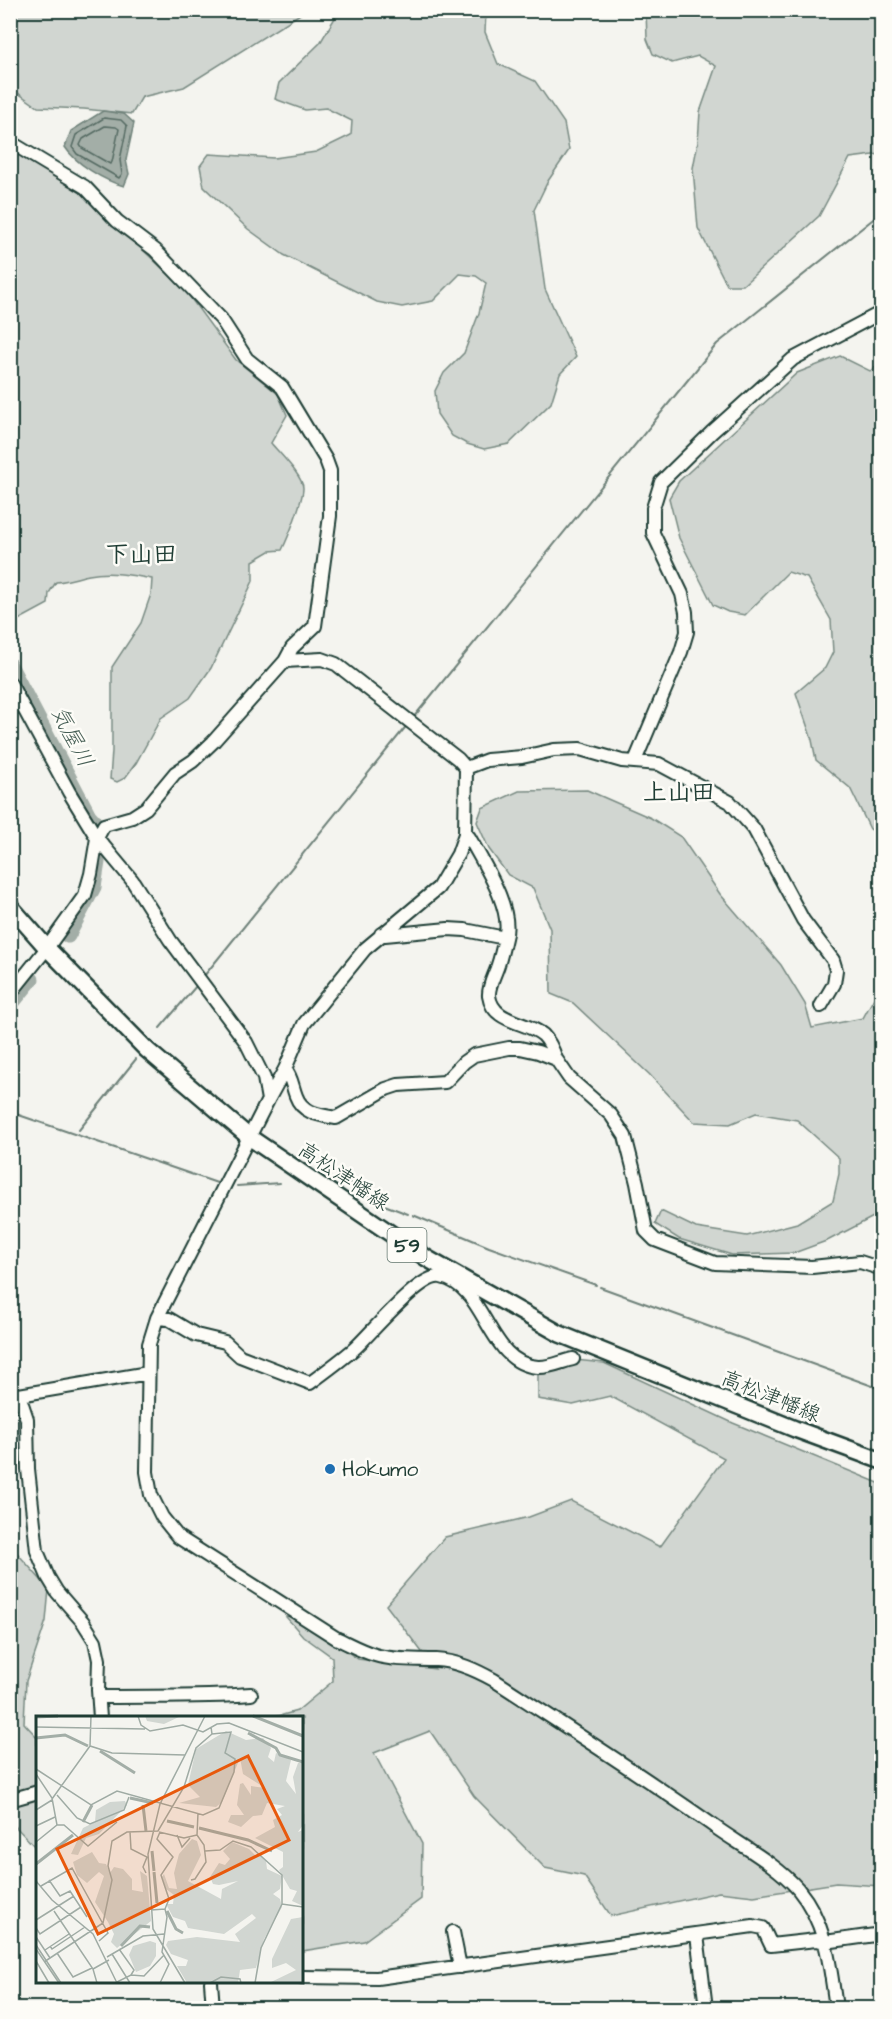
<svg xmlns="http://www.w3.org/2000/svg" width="892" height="2019" viewBox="0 0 892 2019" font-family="'Architects Daughter','Klee One',sans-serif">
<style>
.green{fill:#d1d6d1;stroke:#788a82;stroke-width:1.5}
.water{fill:#a3aea7;stroke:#6e8179;stroke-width:1.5}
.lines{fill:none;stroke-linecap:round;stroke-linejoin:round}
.shore{stroke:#546a62;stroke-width:1.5}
.stream{stroke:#6e8179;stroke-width:2}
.river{stroke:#a3aea7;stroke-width:15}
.minor-casing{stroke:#1f3d34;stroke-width:16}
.major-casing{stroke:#1f3d34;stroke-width:20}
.minor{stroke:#fdfcf7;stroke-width:12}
.major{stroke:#fdfcf7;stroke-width:15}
.poi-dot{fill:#1f6fb2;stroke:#fdfcf7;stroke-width:2}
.labels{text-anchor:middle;stroke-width:5;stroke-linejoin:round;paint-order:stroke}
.shield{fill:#fdfcf7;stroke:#62766e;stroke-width:1.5}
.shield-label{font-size:20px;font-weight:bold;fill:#1f3d34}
.street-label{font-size:21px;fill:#1f3d34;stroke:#fdfcf7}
.poi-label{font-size:21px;fill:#1f3d34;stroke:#fdfcf7;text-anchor:start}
.water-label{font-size:22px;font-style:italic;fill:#475f56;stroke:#fdfcf7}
.quarter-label{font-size:24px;font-weight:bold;fill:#1f3d34;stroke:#fdfcf7}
.inset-river{fill:none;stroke:#a3aea7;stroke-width:3}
.inset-road{fill:none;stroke:#9faba4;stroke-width:1.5}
.view{fill:#e8590c;fill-opacity:0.15;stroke:#e8590c;stroke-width:3}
.inset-edge{fill:none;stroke:#1f3d34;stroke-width:3}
</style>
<rect width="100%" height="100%" fill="#f4f4ef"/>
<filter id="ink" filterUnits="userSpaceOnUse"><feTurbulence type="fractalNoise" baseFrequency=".0167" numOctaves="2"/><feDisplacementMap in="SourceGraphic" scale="12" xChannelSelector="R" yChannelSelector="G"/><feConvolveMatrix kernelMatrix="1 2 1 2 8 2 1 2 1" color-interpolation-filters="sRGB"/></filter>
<g filter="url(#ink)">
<path class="green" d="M11 10H305V11L184 87 142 97 132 114 84 109 38 107 11 88Z
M339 11H486L485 32 498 64 535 81 564 123 569 150 548 181 534 210 545 289 576 357 560 374 551 403 509 444 484 449 467 444 452 436 437 414 435 391 444 373 464 353 479 313 486 283 476 276 460 274 433 301 402 307 377 302 284 255 248 229 204 187 200 166 209 154 274 158 316 152 351 135 352 121 326 108 305 110 275 99 279 83 320 43Z
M646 11H881V154L850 158 819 216 743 285H727L698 228 693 168 698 142 700 112 716 66 698 56 672 63 653 54 647 39Z
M11 149 82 192 184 289 236 360 278 394 287 415 271 443C279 453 303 476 303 488 303 500 288 538 282 550L270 551 253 561V581L211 668 190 698 161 718 136 763 125 778 117 782 110 779 112 751V667L141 623 151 594 152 579C132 575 110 571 89 575 78 577 69 581 56 582L49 593 48 604 11 624Z
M840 356 870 371 881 363V835L870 829 850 788 816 760 812 740 796 693 825 668 833 652 831 620 807 578 788 572 745 615 728 612 713 605 679 538 669 498 679 481 797 373Z
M587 790 651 818 681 837 720 894 781 965 805 1004 812 1028 863 1018 881 985V1213L829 1240 794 1253 732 1255 679 1239 655 1224 661 1211 696 1228 747 1236 797 1223 833 1201 839 1174V1158L797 1120 756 1113 730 1124 694 1122 649 1074 573 1003 551 994 550 929 533 888 508 875 489 849 477 822 482 808 519 791Z
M575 1360 604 1363 733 1423 881 1484V1886L836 1883 754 1896 719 1892 611 1916 584 1876 545 1868 474 1796 430 1731 374 1753 422 1844 421 1899 364 1941 302 1951V1718H272L297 1711 333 1681 332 1657 303 1636 286 1617 293 1615 358 1659 435 1669 386 1605 445 1537 529 1517 571 1501 660 1547 724 1458 610 1396 573 1405 538 1399V1371Z
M10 1545 49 1589 46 1621 26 1681 24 1723 37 1737V1849L11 1822Z"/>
<path class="water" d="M103 111 124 114 134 123 126 160 129 174 124 186C104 181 75 163 65 147L71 131Z"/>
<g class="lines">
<path class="shore" d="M104 118 121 120 127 126 120 160 122 174 119 178 77 154 72 147 76 135Z
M105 126 116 127 119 129 112 162 110 164 82 148 80 145 83 139Z"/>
<path class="stream" d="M413 718 717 344 882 212
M204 976 408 724
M160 1028 197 985
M10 1112 217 1183
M79 1130 136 1059
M330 1168 379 1203 408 1214
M237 1186 280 1183
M413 1215 489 1247 596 1285
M600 1287 878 1388"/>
<path class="river" d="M10 665 89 815 99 826
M68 936 94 887 98 862
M10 1006 32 979"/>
<g class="minor-casing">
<path id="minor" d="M10 142 85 187 117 221 155 250 221 319 247 359 282 387 326 460 330 471V516L315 626 292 648 285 661 213 742 193 761 175 773 146 808 132 817 104 825 97 838 91 874 85 895 47 948 10 994
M10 683 69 792 97 838 132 880 170 940 246 1042 264 1078 268 1100 157 1318 149 1344 147 1472 151 1495 162 1517 178 1537 336 1638C349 1644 361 1651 375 1655 395 1661 416 1659 436 1660 457 1661 476 1670 494 1680 569 1729 645 1777 718 1829 744 1847 777 1865 798 1889 827 1924 830 1966 836 2008
M635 761 681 652 687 632 686 612 682 594 653 533V508L661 482 712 432 793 359 882 312
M466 768 487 760 522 757 554 750 580 749 622 761 659 764 730 802 754 829 803 920 833 960 836 970 834 984 821 1006
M381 934 385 935 448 929 465 930 505 938C514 909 483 863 469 837L465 834
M505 938C503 947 501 956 498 965 495 975 488 986 489 996 493 1023 526 1021 543 1035 550 1042 553 1050 556 1059
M285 1069C292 1078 292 1086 296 1096 302 1113 319 1115 336 1118L386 1089 398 1085 445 1082 464 1062 474 1055 509 1048H520L538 1052 556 1059 569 1078 611 1115 625 1136 637 1183 646 1231 655 1240 715 1263 812 1267 860 1262 882 1269
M268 1100 285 1069 304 1024 365 949 438 888 458 854 465 834 466 768 458 759 336 664 322 659 285 661
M157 1318 169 1319 196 1335 225 1342 240 1356 310 1383C325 1372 340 1361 354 1349 370 1335 420 1273 441 1277 487 1286 487 1364 538 1367 549 1368 563 1361 573 1359
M12 1393 19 1395 148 1373
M19 1395 27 1419 28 1469 37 1551 48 1577 57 1592 83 1622 95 1641 99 1660 98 1690 100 1718
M99 1697C150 1696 200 1698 251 1694
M10 1800 38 1792
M453 1932 460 1967
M697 1935 706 2008
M302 1977 377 1978 753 1926 763 1928 771 1945 816 1940 825 1942 882 1934
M211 1982 213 2008"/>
</g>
<g class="major-casing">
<path id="major" d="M10 906 47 948 147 1050 249 1137 428 1259 560 1334 795 1429 882 1461"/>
</g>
<use href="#minor" class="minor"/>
<use href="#major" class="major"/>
</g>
</g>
<circle class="poi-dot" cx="330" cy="1469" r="6"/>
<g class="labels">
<rect class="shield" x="387.5" y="1228" width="39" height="34" rx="4.5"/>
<g class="shield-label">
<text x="407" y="1252">59</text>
</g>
<g class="street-label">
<text transform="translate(344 1176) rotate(34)" y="7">高松津幡線</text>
<text transform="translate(771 1396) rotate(22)" y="7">高松津幡線</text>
</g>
<g class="poi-label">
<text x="342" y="1476">Hokumo</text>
</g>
<g class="water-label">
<text transform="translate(73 736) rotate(62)" y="8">気屋川</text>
</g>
<g class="quarter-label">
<text x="141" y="562">下山田</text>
<text x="679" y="800">上山田</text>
</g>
</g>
<g transform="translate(36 1716)">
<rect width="267" height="267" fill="#f4f4ef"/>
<path d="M109 0H145L128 8 111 5ZM190 15 210 24 227 22 235 32 232 41 238 46 240 37 255 44 250 65 260 78 257 61 262 47H267V109L262 116 267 114V190L256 185 261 175 254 173 243 154 247 151V136L219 122 239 111 237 104 246 99 241 93 249 90 231 87 226 99 217 100 205 111 192 106 195 99H208L201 89 204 68 207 67 215 79V70L229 72 207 58 204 42 186 86 180 91 143 87 164 81 152 69 160 33ZM89 85 91 89 63 118 50 122 42 139 35 138 47 112 59 106 60 94 74 86ZM156 123 161 125 165 139 152 165 185 183 186 173 202 165 183 169 177 168 174 161 183 147 189 149 194 143 187 135 196 126 213 133 221 141 223 138 230 145 231 153 246 160 244 173 237 178 244 183 246 191 228 223 220 252 204 254 202 267H151L141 250H150L152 244 135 238 130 229 132 225 161 221 204 226 199 218 220 202 216 198 188 218 152 212 149 205 137 201 130 188H137L138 179 130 173 126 161 128 158 133 172 141 173 138 157 143 138ZM56 136 63 147 70 148 74 157 78 151 87 153 96 163V174L107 176 104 155 111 160 115 205 81 232 75 226 78 218 72 206 59 186 68 160 63 156 51 167 41 159 37 146ZM267 201V267H233L260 254 250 247 236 252V243L255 203ZM114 225 120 227V240L114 250 100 256 93 239 97 230Z" fill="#d1d6d1"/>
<path class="inset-river" d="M217 0 267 20M0 1 22 0M212 17 240 32 244 39 267 46M0 22 29 19 52 30M64 35 99 57M94 82 117 87M107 89 110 115M131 105 158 111M47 106 56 89M163 112 212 124 236 135M116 135 118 155M0 148 37 119M118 156 121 187M131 195 140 213 147 217M85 230 104 210 114 211"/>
<path class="inset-road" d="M102 0 105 9 114 15 147 9 167 16 181 8 193 7 267 36M0 11 109 13M54 30 55 0M0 53 55 89 81 75 167 99 183 92 198 56 199 43 189 37 195 16 176 18M0 58 16 82 21 109M21 79 41 102 54 108 88 94 93 81M16 83 54 30 76 37 149 39M0 94 16 84M0 110 19 101M94 116 95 133 111 141 107 151 110 157M123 116 148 122 161 119M124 116 121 123 137 141 125 159 133 183 129 193M141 119 146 131 154 122M161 119 162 97M0 126 21 109H28L52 130 81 106M169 135 184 134 197 125 215 131 246 159V188M13 164 24 180 34 175 51 201M155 164 159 163 170 146 168 129 161 119M0 165 16 184 57 218 81 267M5 170 36 152 72 217 63 225M115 194 129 193 131 201 126 236 133 248 124 267M18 195 57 253 61 267M0 204 38 180M0 212 4 218 45 191M0 221 14 242M0 229 25 267M14 230 16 233 49 211M0 233 23 267M83 233 98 254 95 259M9 234 33 218M21 237 37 261 56 252M76 238 94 267M71 241 107 220 128 218M0 245 13 267M8 246 67 207 76 164 72 150 76 125 91 116 122 115 148 71 160 32 176 18 175 11M57 253 73 244M81 266 95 259 108 260 128 239M149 267 117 213 112 138 124 88 169 0M174 267 185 261 204 263 205 267M219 267 225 232 246 188 267 191"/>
<path class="view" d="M212 40 253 124 62 218 21 133Z"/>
<rect width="267" height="267" class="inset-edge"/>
</g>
<rect width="892" height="2019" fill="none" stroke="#fdfcf7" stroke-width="36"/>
<rect x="18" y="18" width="856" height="1983" fill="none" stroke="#1f3d34" stroke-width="2" filter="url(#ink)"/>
</svg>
